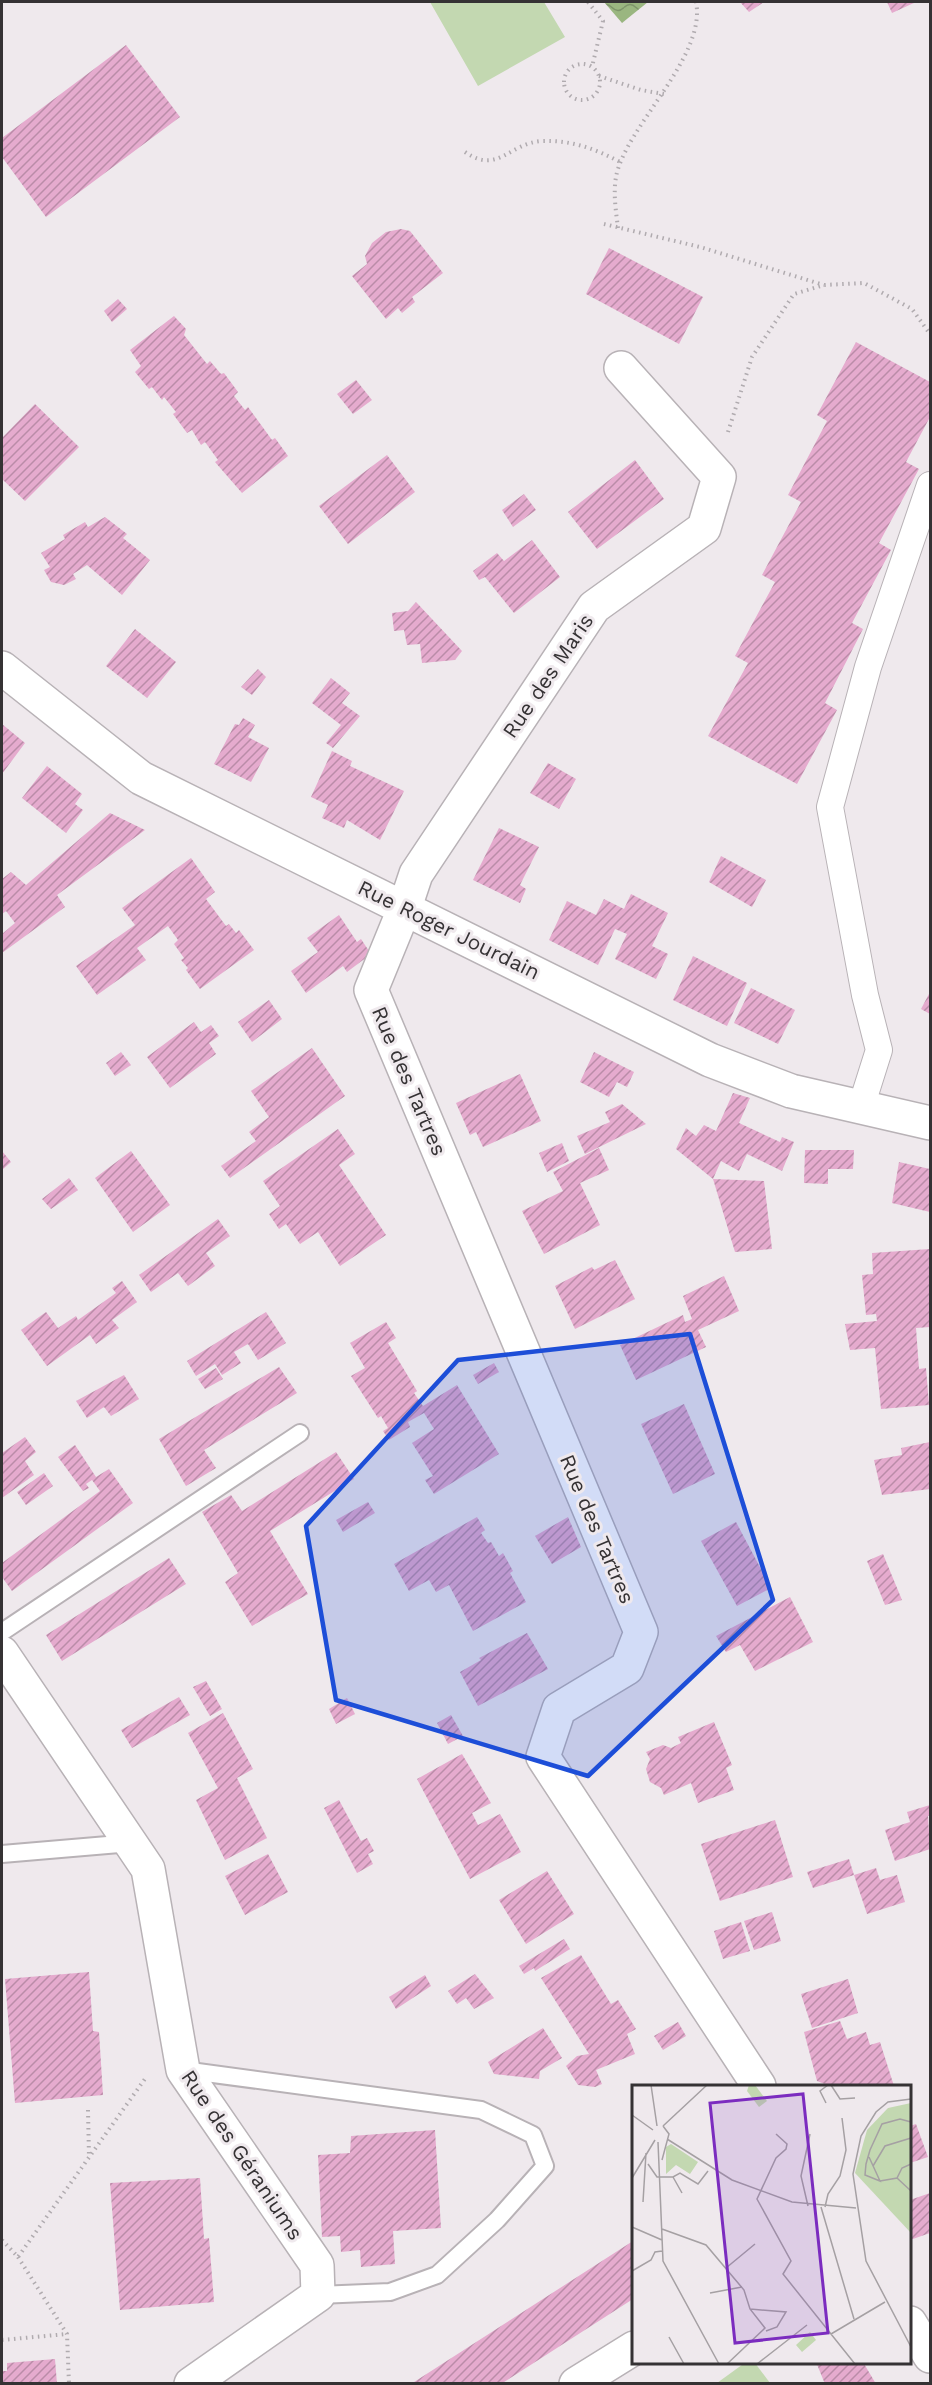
<svg xmlns="http://www.w3.org/2000/svg" width="932" height="2385" viewBox="0 0 932 2385" font-family="'Work Sans',sans-serif">
<style>
.park{fill:#c3d8b1}
.water{fill:url(#water-waves)}
.building{fill:url(#building-hatch)}
.lines{fill:none;stroke-linecap:round;stroke-linejoin:round}
.service-casing{stroke:#b8b2b6;stroke-width:20}
.pedestrian-casing{stroke:#b8b2b6;stroke-width:28}
.minor-casing{stroke:#b8b2b6;stroke-width:36}
.path{stroke:#b0abaf;stroke-width:4;stroke-dasharray:1.5 4.5;stroke-linecap:butt}
.service{stroke:#fff;stroke-width:16}
.pedestrian{stroke:#fff;stroke-width:26}
.minor{stroke:#fff;stroke-width:33}
.marked{fill:#1d4ed8;fill-opacity:0.2;stroke:#1d4ed8;stroke-width:4.5;stroke-linejoin:round}
.labels{text-anchor:middle;stroke-width:6;stroke-linejoin:round;paint-order:stroke}
.street-label{font-size:21px;fill:#353234;stroke:#efe9ed}
.inset-road{fill:none;stroke:#a5a0a3;stroke-width:1.5}
.view{fill:#7b2cbf;fill-opacity:0.15;stroke:#7b2cbf;stroke-width:3}
.inset-edge{fill:none;stroke:#353234;stroke-width:3}
</style>
<defs>
<pattern id="water-waves" width="16" height="10" patternUnits="userSpaceOnUse" patternTransform="scale(1.5)"><rect width="16" height="10" fill="#9ab680"/><path d="M0 5q4-4 8 0t8 0" fill="none" stroke="#7e956a"/></pattern>
<pattern id="building-hatch" width="6" height="6" patternUnits="userSpaceOnUse" patternTransform="scale(1.5)"><rect width="6" height="6" fill="#e5abce"/><path d="M-1 1l2-2M0 6l6-6M5 7l2-2" fill="none" stroke="#ba8ca8"/></pattern>
</defs>
<rect width="100%" height="100%" fill="#efe9ed"/>
<path class="park" d="M430 2H544L565 37 478 86Z
M746 2362 755 2363 770 2383H717Z"/>
<path class="water" d="M604 2H648L622 23Z"/>
<path class="building" d="M740 2H764L749 12Z
M887 2H916L892 13Z
M126 45 180 117 46 217 2 157V138Z
M401 229 410 231 443 273 412 297 415 302 402 313 398 308 386 319 352 276 367 264 365 256 372 243 386 232Z
M609 248 703 297 679 344 586 294Z
M118 299 127 309 112 322 104 311Z
M174 316 186 329 184 335 207 364 210 361 221 374 224 373 238 392 234 396 245 410 248 407 272 440 275 438 288 456 242 493 215 462 218 460 205 442 201 445 192 430 187 433 173 414 176 412 164 397 162 400 152 387 149 389 135 372 141 366 130 350Z
M856 342 930 382V417L906 462 919 469 879 543 891 550 852 623 863 629 825 703 837 710 797 784 708 736 748 663 735 656 775 582 762 575 801 502 788 495 827 421 817 415Z
M356 380 372 400 353 414 337 394Z
M35 404 79 447 25 501 2 479V438Z
M387 455 415 492 348 544 319 506Z
M635 460 664 499 597 549 568 512Z
M524 494 536 510 513 527 502 510Z
M105 517 127 534 123 538 150 560 122 595 87 565 73 574 76 579 64 585 51 582 44 570 50 567 41 553 65 539 63 535 85 522 88 527Z
M532 540 560 577 514 613 485 577 479 580 473 571 497 553 504 561Z
M416 602 462 651 455 660 422 663 420 644 407 645 404 630 394 631 392 613 408 611Z
M135 629 176 662 147 698 106 666Z
M258 669 266 677 252 695 241 687Z
M331 678 350 693 342 703 360 716 333 748 326 743 341 725 312 703Z
M243 718 255 725 248 737 269 748 251 782 214 764 235 724 239 725Z
M2 724 25 743 2 774Z
M332 751 352 761 350 766 404 791 380 840 347 820 344 828 322 818 328 805 311 797Z
M548 763 576 779 559 809 530 793Z
M47 766 82 794 75 804 83 810 66 833 22 798Z
M110 813 145 830 57 895 65 907 2 953V934L15 923 6 911 2 914V879L11 872 26 885Z
M499 828 539 847 520 885 526 889 520 903 473 880Z
M721 856 766 880 752 907 709 882Z
M191 858 215 892 206 899 226 926 229 924 236 933 239 930 254 950 200 989 186 970 188 968 181 960 184 958 174 944 178 940 168 926 137 948 146 960 97 995 76 966 135 925 122 908Z
M631 894 668 913 652 946 668 954 656 979 615 959 627 934 615 929 598 965 549 940 567 901 596 915 604 899 624 909Z
M339 915 357 942 361 939 371 954 347 972 343 966 306 993 291 971 318 952 307 938Z
M693 956 747 983 727 1026 673 1000Z
M751 988 795 1010 778 1044 734 1023Z
M930 992V1014L921 1009Z
M269 1000 282 1019 252 1042 238 1022Z
M194 1022 201 1032 211 1025 219 1036 209 1043 216 1054 170 1088 147 1057Z
M312 1048 345 1096 230 1178 221 1166 256 1141 249 1132 269 1117 251 1091Z
M121 1052 131 1065 115 1076 106 1063Z
M594 1052 634 1072 627 1087 617 1082 609 1097 580 1082Z
M520 1074 541 1121 483 1147 476 1132 470 1135 456 1103Z
M733 1093 750 1098 739 1123 780 1142 782 1137 794 1142 782 1171 747 1154 739 1171 721 1161 713 1179 676 1149 686 1128 696 1136 704 1125 716 1131Z
M622 1104 646 1124 585 1154 577 1136 610 1122 605 1112Z
M338 1129 355 1154 339 1165 386 1235 340 1266 318 1232 300 1244 286 1224 279 1229 269 1214 280 1206 263 1181Z
M562 1143 569 1161 547 1172 539 1153Z
M599 1148 609 1170 580 1183 600 1225 544 1254 522 1211 563 1191 553 1172Z
M805 1150H854L853 1169H828V1184L804 1183Z
M2 1151 11 1162 2 1170Z
M131 1151 170 1205 133 1232 95 1178Z
M899 1162 930 1169V1212L892 1203Z
M69 1178 78 1190 51 1209 42 1199Z
M713 1179 764 1181 772 1249 735 1252Z
M218 1219 230 1236 206 1253 215 1266 188 1286 178 1273 151 1292 139 1275Z
M930 1249V1327L916 1328 919 1369 926 1368 929 1405 881 1409 875 1348 850 1350 845 1324 877 1321 876 1314 866 1315 862 1275 873 1274 872 1253Z
M615 1260 635 1299 575 1329 555 1286 592 1267 594 1270Z
M724 1276 739 1311 698 1330 706 1347 636 1380 620 1345 683 1315 685 1322 692 1319 683 1296Z
M122 1281 137 1302 112 1320 119 1328 96 1344 90 1335 47 1366 21 1330 46 1312 58 1328 76 1316 78 1320 116 1293 112 1288Z
M266 1312 286 1343 258 1360 248 1344 234 1352 241 1363 222 1375 215 1364 196 1376 187 1361Z
M386 1322 396 1338 388 1343 417 1391 414 1393 423 1406 457 1385 499 1454 434 1494 425 1480 433 1476 412 1443 434 1429 424 1413 408 1422 410 1427 389 1440 383 1431 388 1428 381 1416 378 1418 351 1376 365 1368 350 1343Z
M494 1363 499 1372 478 1384 473 1375Z
M279 1367 297 1393 204 1450 216 1468 186 1486 159 1439Z
M216 1368 223 1379 205 1389 198 1379Z
M124 1375 139 1399 111 1416 104 1407 87 1418 76 1401Z
M684 1404 715 1474 673 1494 641 1424Z
M25 1437 36 1452 25 1461 34 1475 2 1498V1453Z
M930 1442V1489L882 1495 874 1460 902 1455 901 1448Z
M75 1445 96 1477 109 1469 133 1503 12 1591 2 1577V1563L100 1491 92 1480 86 1484 89 1488 83 1491 58 1457Z
M336 1452 354 1479 270 1531 308 1594 252 1626 225 1582 238 1573 202 1512 231 1495 242 1511Z
M44 1473 53 1486 26 1505 17 1492Z
M368 1502 375 1513 343 1532 336 1520Z
M477 1517 485 1530 481 1533 488 1543 491 1542 499 1556 503 1553 513 1571 510 1573 526 1602 473 1631 449 1585 436 1592 429 1580 409 1591 394 1564Z
M568 1517 581 1547 552 1564 535 1536Z
M736 1522 771 1588 737 1606 701 1541Z
M883 1554 902 1600 885 1605 867 1561Z
M169 1558 186 1584 62 1661 46 1635Z
M790 1597 813 1642 755 1671 740 1645 726 1652 716 1636Z
M527 1633 548 1669 478 1706 460 1672 481 1660 479 1658Z
M206 1681 222 1709 210 1716 193 1687Z
M179 1697 190 1715 132 1748 121 1730Z
M347 1698 355 1714 336 1724 329 1709Z
M223 1713 253 1769 237 1778 267 1838 225 1860 196 1800 218 1788 188 1733Z
M451 1715 463 1736 448 1744 437 1723Z
M714 1722 732 1765 726 1768 734 1790 698 1803 691 1783 664 1795 661 1788 650 1782 646 1769 650 1759 646 1752 663 1745 671 1748 681 1743 678 1737Z
M462 1754 491 1803 472 1813 478 1825 500 1814 521 1852 470 1879 417 1779Z
M339 1800 361 1841 367 1838 374 1851 368 1854 373 1864 357 1873 324 1808Z
M930 1805V1815L928 1816 930 1849 895 1861 885 1830 910 1822 907 1812Z
M775 1820 793 1877 720 1901 701 1844Z
M268 1854 288 1892 245 1915 225 1876Z
M849 1859 854 1875 813 1888 807 1872Z
M876 1868 880 1880 897 1875 905 1902 867 1914 854 1875Z
M547 1871 574 1914 526 1944 499 1900Z
M772 1912 781 1941 754 1950 744 1921Z
M741 1922 750 1951 723 1959 714 1931Z
M564 1939 570 1949 535 1971 534 1968 524 1974 519 1966Z
M581 1955 611 2004 618 2000 636 2029 627 2034 635 2054 596 2070 602 2084 595 2087 578 2085 566 2066 577 2056 589 2054 541 1978Z
M89 1972 93 2031 99 2032 103 2095 15 2103 5 1979Z
M475 1974 494 1998 474 2009 466 1998 457 2004 448 1991Z
M425 1975 431 1986 396 2009 389 1997Z
M848 1979 858 2013 812 2028 801 1994Z
M840 2021 847 2039 866 2032 870 2045 880 2042 894 2086H830L817 2081 804 2032Z
M678 2022 686 2036 663 2050 654 2036Z
M543 2028 562 2058 540 2071 539 2079 494 2074 488 2062Z
M916 2124 928 2157 910 2163V2126Z
M435 2130 441 2228 393 2231 395 2264 361 2267 360 2250 341 2252 340 2236 322 2237 318 2155 350 2153 351 2136Z
M200 2178 204 2239 209 2238 214 2302 120 2310 110 2183Z
M930 2193V2233L910 2240V2200Z
M633 2241V2299L501 2384H411Z
M55 2359 57 2384H2V2371H7V2363Z
M816 2362H863L876 2384H825Z"/>
<g class="lines">
<g class="service-casing">
<path id="service" d="M2 1632 300 1433
M2 1854 131 1843
M183 2070 481 2110 533 2135 545 2166 497 2220 437 2275 390 2292 318 2295"/>
</g>
<g class="pedestrian-casing">
<path id="pedestrian" d="M861 1107 879 1050 865 995 830 807 868 667 930 485"/>
</g>
<g class="minor-casing">
<path id="minor" d="M621 368 719 477 704 528 594 607 416 874 405 907 371 990 641 1632 627 1668 559 1709 543 1757 759 2086
M2 668 141 778 710 1060 791 1091 930 1123
M2 1653 148 1869 183 2070 317 2265 318 2295 191 2384
M910 2323 930 2356
M576 2384 634 2348"/>
</g>
<path class="path" d="M588 2 603 21 592 67
M564 82a18 18 0 1 1 36 0a18 18 0 1 1-36 0Z
M599 76 641 90 664 94
M465 152C498 175 509 143 542 141 572 140 596 149 622 163
M604 224 700 247 824 285
M618 228C616 212 613 193 616 177 625 127 707 57 696 2
M728 432 752 357 794 294 824 285 864 283 912 309 930 334
M88 2110 89 2157
M2 2240 18 2257 147 2076
M18 2257 67 2334 69 2384
M2 2340 67 2334"/>
<use href="#service" class="service"/>
<use href="#pedestrian" class="pedestrian"/>
<use href="#minor" class="minor"/>
</g>
<path class="marked" d="M690 1334 773 1600 588 1776 336 1700 306 1526 458 1360Z"/>
<g class="labels">
<g class="street-label">
<text transform="translate(548 676) rotate(-56)" y="7">Rue des Maris</text>
<text transform="translate(449 930) rotate(26)" y="7">Rue Roger Jourdain</text>
<text transform="translate(409 1081) rotate(67)" y="7">Rue des Tartres</text>
<text transform="translate(597 1529) rotate(67)" y="7">Rue des Tartres</text>
<text transform="translate(242 2155) rotate(56)" y="7">Rue des Géraniums</text>
</g>
</g>
<g transform="translate(632 2085)">
<rect width="279" height="279" fill="#efe9ed"/>
<path d="M279 18V148L223 88 235 45 256 23Z" fill="#c3d8b1"/>
<path d="M117 0H123L135 16 127 22 115 6ZM39 59 66 77 58 89 44 80 34 89V62ZM178 247 184 255 170 267 164 260Z" fill="#c3d8b1"/>
<path class="inset-road" d="M19 0 25 41M199 0 208 14 223 13M279 14 256 17 244 27 229 51 221 89 234 176 279 262M194 18 188 6 196 0M0 30 21 45M31 41 75 0M144 49 155 59 154 64 144 73 125 114 159 176 151 189 223 279M35 54 100 95 160 117 224 123M26 57 31 176 87 279M237 72 248 96 233 90 234 79 238 65 250 39 268 34 279 37M30 75 37 49 31 41M16 79 25 92H41L48 88 66 99 76 86M241 81 253 61 279 53M41 92 50 108M0 93 23 55M265 93 279 106M248 96 265 93 270 83 279 79M11 117 14 68M176 121 169 91 178 49M189 122 222 234M193 122 196 109 208 91 214 65 210 33M0 142 30 155M30 144 74 160 112 205 118 224 133 243 95 279M94 183 123 159M0 186 19 175 23 167 30 166M78 208 110 202M118 224 154 227 145 242 134 246M199 249 253 217M37 252 52 279M125 279 175 240"/>
<path class="view" d="M171 9 196 248 103 258 78 18Z"/>
<rect width="279" height="279" class="inset-edge"/>
</g>
<rect width="932" height="2385" fill="none" stroke="#353234" stroke-width="6"/>
</svg>
